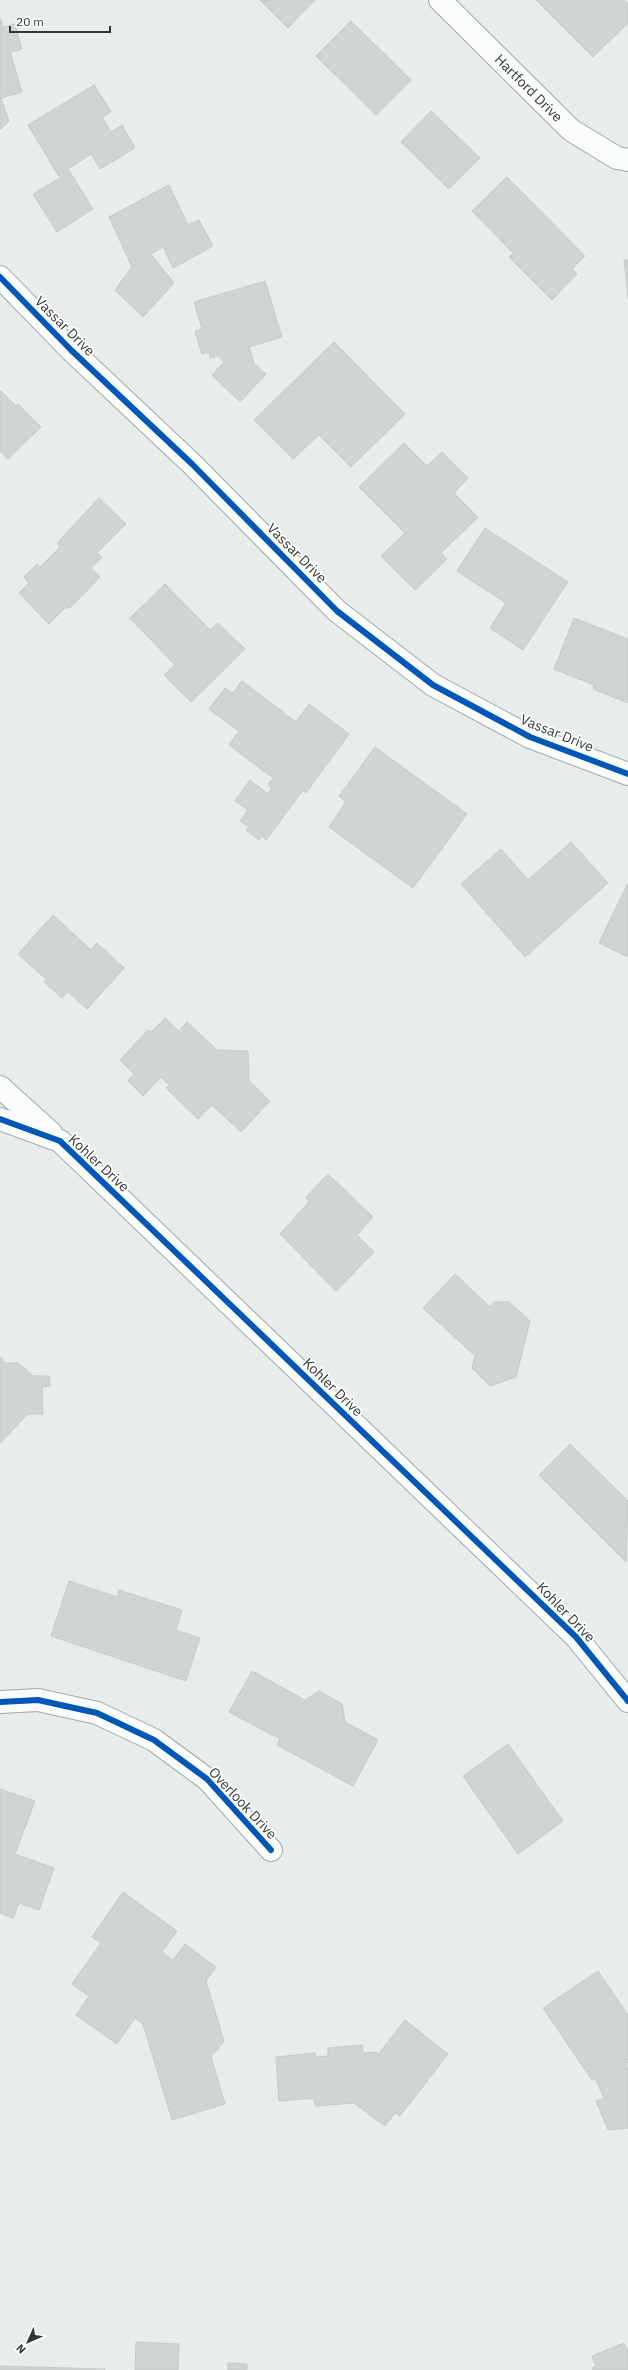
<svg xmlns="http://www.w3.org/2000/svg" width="628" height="2370" viewBox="0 0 628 2370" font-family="'IBM Plex Sans',sans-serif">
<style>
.building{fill:#d0d4d5;stroke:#c7caca}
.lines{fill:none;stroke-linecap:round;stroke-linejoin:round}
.minor-casing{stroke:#a4a8a8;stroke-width:24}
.minor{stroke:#fbfcfc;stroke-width:22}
.cycleway-casing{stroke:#fff;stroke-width:8}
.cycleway{stroke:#0057b8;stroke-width:6}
.labels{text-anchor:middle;stroke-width:3.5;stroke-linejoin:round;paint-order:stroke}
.street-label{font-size:14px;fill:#323636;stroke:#fff}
</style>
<rect width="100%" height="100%" fill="#e7ecec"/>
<path class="building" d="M260 0H315L288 28Z
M536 0H624L628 4V23L593 57Z
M0 17 3 27 15 24 22 49 10 52 22 92 1 98 9 121 0 130Z
M351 21 411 80 376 115 316 56Z
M94 85 111 112 102 117 111 132 122 125 135 148 100 169 91 154 68 169 93 209 57 232 33 194 60 178 28 125Z
M431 111 480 158 449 189 401 142Z
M507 177 585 256 572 269 577 274 552 300 509 257 513 253 472 211Z
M169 185 188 225 199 220 213 246 173 268 163 247 151 254 174 283 143 317 115 290 132 267 109 217Z
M624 260H628V298Z
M265 281 282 337 249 347 254 363 266 374 240 402 212 375 224 362 218 356 210 358 209 352 202 354 195 331 202 329 194 302Z
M334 342 405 414 351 467 319 435 293 459 254 420Z
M0 390 16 406 18 404 41 427 8 459 0 451Z
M404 443 427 466 442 452 468 478 454 493 478 517 441 553 447 559 415 590 381 556 405 533 359 487Z
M99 498 126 524 97 553 102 557 91 568 100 577 71 607 65 608 49 624 19 593 29 583 24 577 37 564 40 567 60 547 57 543Z
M485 528 568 582 523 650 490 628 506 603 457 571Z
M165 584 210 630 218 623 245 649 191 702 164 675 175 665 130 618Z
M574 618 628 639V703L593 689 594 685 554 669Z
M242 681 296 722 309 704 349 734 306 793 303 790 266 840 262 836 259 840 246 830 249 827 240 821 248 810 235 801 250 780 268 794 272 788 268 785 273 778 229 745 239 731 209 709 225 688 233 693Z
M375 747 467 814 413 888 329 827 346 802 339 796Z
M571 842 608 883 525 957 461 884 501 849 528 880Z
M628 883V957L599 943Z
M53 915 91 950 97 943 124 968 87 1009 68 992 62 998 44 982 47 980 18 954Z
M165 1018 179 1031 187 1022 217 1050 248 1051 249 1081 270 1101 241 1132 212 1105 198 1119 166 1088 169 1085 161 1077 143 1096 128 1081 134 1074 120 1060 148 1030 151 1032Z
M328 1174 373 1217 357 1235 374 1252 336 1291 280 1234 309 1202 306 1197Z
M455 1274 490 1307 494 1302H509L530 1321 516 1377 490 1386 472 1368 475 1356 423 1308Z
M0 1357 5 1363H18L33 1376H49L50 1386 42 1387 43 1414H28L0 1443Z
M570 1444 628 1501 626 1562 539 1475Z
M69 1581 117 1597 119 1590 182 1610 176 1630 200 1638 186 1681 51 1636Z
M252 1671 305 1700 319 1691 342 1704 345 1722 378 1740 353 1786 277 1745 280 1739 229 1712Z
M508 1744 563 1821 518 1854 463 1776Z
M0 1789 35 1801 15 1854 54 1868 39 1910 19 1903 13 1918 0 1913Z
M123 1892 177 1931 162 1952 173 1960 185 1944 216 1967 206 1981 224 2041 211 2057 225 2104 172 2120 143 2024 135 2018 117 2044 76 2015 89 1996 72 1984 101 1943 92 1937Z
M598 1971 628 2015V2062L626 2064 628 2068V2128L608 2130 596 2101 604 2098 595 2078 592 2080 543 2008Z
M405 2020 448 2054 400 2116 395 2113 385 2126 354 2103 315 2106 314 2098 279 2101 276 2057 315 2053V2057L328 2056V2048L362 2045 363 2053 377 2052V2056Z
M136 2342 179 2344 178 2370H135Z
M624 2343 628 2352V2370H593L592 2368 596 2366 592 2356Z
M228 2363 247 2364V2370H228Z
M0 2366 105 2369V2370H0Z"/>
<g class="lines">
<g class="minor-casing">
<g id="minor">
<path id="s1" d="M440 0 571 130 617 158 628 160"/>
<path d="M0 277 71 350 192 464 337 611 433 685 530 737 628 774"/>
<path d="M0 1087 51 1133"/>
<path d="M0 1119 60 1141 576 1637 628 1701"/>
<path d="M0 1702 38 1700 97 1713 154 1740 207 1779 271 1850"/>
</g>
</g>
<use href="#minor" class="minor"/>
<g class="cycleway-casing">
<path id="cycleway" d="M0 277 71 350 192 464 337 611 433 685 530 737 628 774
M0 1119 60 1141 576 1637 628 1701
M0 1702 38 1700 97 1713 154 1740 207 1779 271 1850"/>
</g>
<use href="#cycleway" class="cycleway"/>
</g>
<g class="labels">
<g class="street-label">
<text dy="5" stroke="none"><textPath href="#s1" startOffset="125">Hartford Drive</textPath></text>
<text transform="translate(65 326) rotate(45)" y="5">Vassar Drive</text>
<text transform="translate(297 553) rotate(45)" y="5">Vassar Drive</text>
<text transform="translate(557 733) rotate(22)" y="5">Vassar Drive</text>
<text transform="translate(99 1163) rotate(43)" y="5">Kohler Drive</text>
<text transform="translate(333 1387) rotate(44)" y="5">Kohler Drive</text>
<text transform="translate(566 1612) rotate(46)" y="5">Kohler Drive</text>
<text transform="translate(243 1803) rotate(47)" y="5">Overlook Drive</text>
</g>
</g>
<g transform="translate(28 2342) rotate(225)" stroke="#ffffff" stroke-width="3" paint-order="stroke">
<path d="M0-3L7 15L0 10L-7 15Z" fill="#323636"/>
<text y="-6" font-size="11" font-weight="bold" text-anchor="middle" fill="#323636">N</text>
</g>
<path d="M10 26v6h100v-6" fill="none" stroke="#323636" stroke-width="2"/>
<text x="16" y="26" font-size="12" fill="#323636" stroke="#ffffff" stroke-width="3" paint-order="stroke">20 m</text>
</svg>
